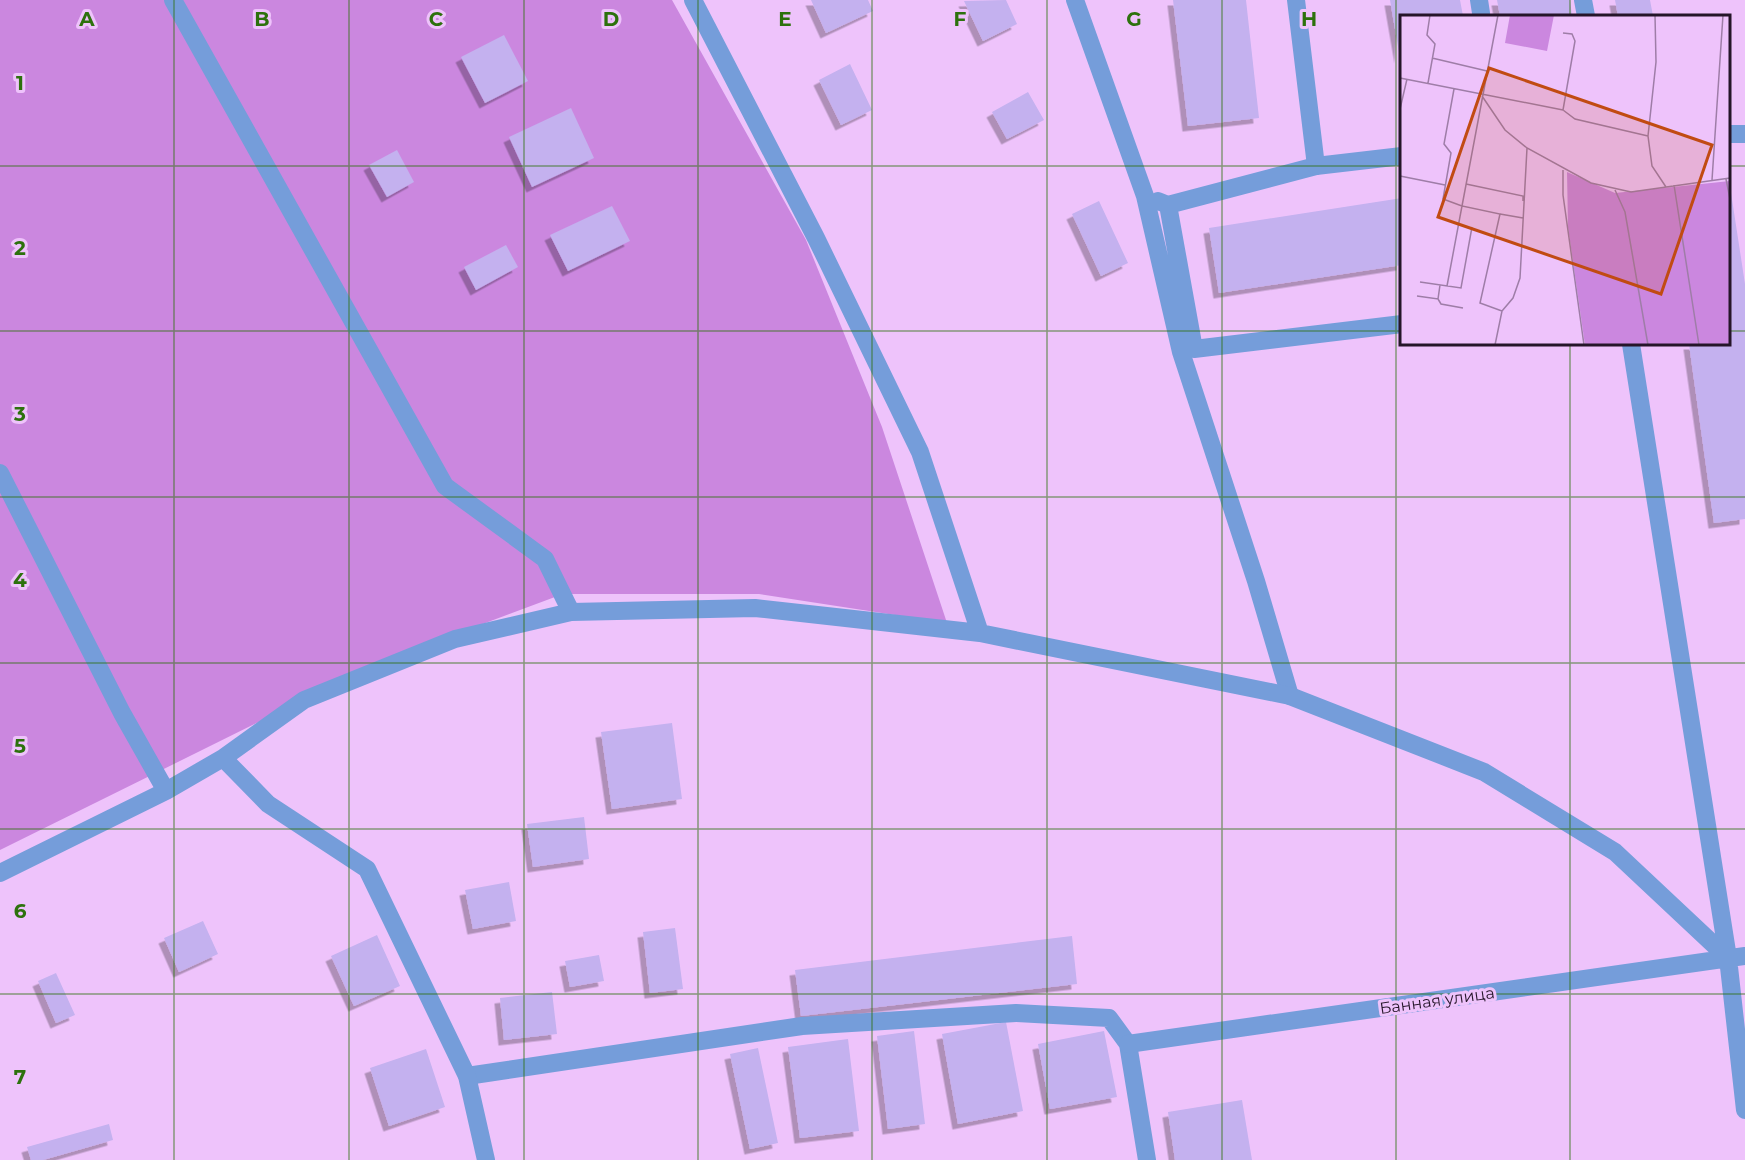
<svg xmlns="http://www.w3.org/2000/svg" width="1745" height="1160" viewBox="0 0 1745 1160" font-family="Montserrat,sans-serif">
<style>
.green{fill:#cb87df}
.building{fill:#c4b1ef;filter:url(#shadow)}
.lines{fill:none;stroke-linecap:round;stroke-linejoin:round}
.service{stroke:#759dda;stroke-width:18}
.minor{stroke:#759dda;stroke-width:18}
.grid{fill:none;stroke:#2d710d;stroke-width:1.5;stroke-opacity:0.55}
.labels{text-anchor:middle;stroke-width:6;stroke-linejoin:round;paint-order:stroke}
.street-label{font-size:16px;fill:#251529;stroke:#eec3fb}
.inset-road{fill:none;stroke:#9e7da7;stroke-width:1.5}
.view{fill:#c14b12;fill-opacity:0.15;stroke:#c14b12;stroke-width:3}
.inset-edge{fill:none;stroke:#251529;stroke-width:3}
.grid-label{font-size:20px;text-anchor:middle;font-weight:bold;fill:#2d710d;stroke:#eec3fb;stroke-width:6;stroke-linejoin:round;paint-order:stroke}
</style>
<defs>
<filter id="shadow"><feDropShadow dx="-5.5" dy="5.5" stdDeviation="0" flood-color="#0004"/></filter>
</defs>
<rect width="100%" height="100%" fill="#eec3fb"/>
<path class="green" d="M0 0H672L806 240 882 427 947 623 759 594H563L376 664 0 850Z"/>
<path class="building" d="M811 0H868L873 11 826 33Z
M1006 0 1017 24 983 41 964 1Z
M1173 0H1246L1259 118 1188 126Z
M1390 0H1460L1463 16H1402L1400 58Z
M1497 0H1570L1572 16H1500Z
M1615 0H1650L1653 16H1618Z
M504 35 528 81 485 103 461 57Z
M850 64 872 110 841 125 819 80Z
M1028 92 1044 120 1007 139 992 112Z
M571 108 594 158 532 187 509 137Z
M397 150 414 182 387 197 369 165Z
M1728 173 1745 284V519L1714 523 1689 344H1728Z
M1402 198V265L1219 293 1209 228Z
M1099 201 1128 263 1101 276 1072 214Z
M612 206 630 241 568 271 550 235Z
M506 245 518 267 476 290 464 267Z
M672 723 682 799 612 809 601 732Z
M584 817 589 859 533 867 527 824Z
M509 882 516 921 473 929 465 890Z
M203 921 218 954 179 972 164 938Z
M675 928 683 989 650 993 643 932Z
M377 935 400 986 354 1006 331 956Z
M1072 936 1077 984 801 1016 795 970Z
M599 955 604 981 570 987 565 961Z
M56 973 75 1015 56 1023 38 981Z
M552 992 557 1034 504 1040 500 998Z
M1006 1022 1023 1111 958 1124 942 1034Z
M914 1031 925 1124 888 1129 877 1036Z
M1104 1031 1117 1097 1050 1109 1038 1044Z
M848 1039 859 1131 800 1138 788 1047Z
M758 1048 778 1143 750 1149 730 1054Z
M426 1049 445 1107 389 1126 370 1068Z
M1242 1100 1252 1160H1175L1168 1112Z
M109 1124 113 1140 43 1160H31L27 1147Z"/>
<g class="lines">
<path class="service" d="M1075 0 1145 196 1181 352 1256 581 1290 696
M1479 0 1481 13
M1583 0 1586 16
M1728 134H1745
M1158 201 1168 205 1316 166
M1168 205 1194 349 1402 324
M467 1076 802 1026 1016 1013 1109 1018 1128 1044 1147 1160"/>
<path class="minor" d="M173 0 445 486 545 559 571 612
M693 0 816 238 920 452 980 633
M1296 0 1316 166 1402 156
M1631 344 1728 958 1745 1110
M0 473 122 713 166 791
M223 758 268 804 367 869 467 1076 486 1160
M0 873 166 791 223 758 304 700 455 639 571 612 755 608 980 633 1290 696 1484 772 1615 852 1728 958
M1128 1044 1745 956"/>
</g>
<path class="grid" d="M174 0V1160M349 0V1160M524 0V1160M698 0V1160M872 0V1160M1047 0V1160M1222 0V1160M1396 0V1160M1570 0V16M0 166H1402M1728 166H1745M0 331H1402M1728 331H1745M1570 344V1160M0 497H1745M0 663H1745M0 829H1745M0 994H1745"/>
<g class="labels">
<g class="street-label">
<text transform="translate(1437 1000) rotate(-8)" y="6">Банная улица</text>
</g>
</g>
<g transform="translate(1400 15)">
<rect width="330" height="330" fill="#eec3fb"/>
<path d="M110 0H154L147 36 105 28ZM167 157 215 178 330 166V330H185L168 212Z" fill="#cb87df"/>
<path class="inset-road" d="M255 0 256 47 248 121 252 151 266 172M32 43 87 56M0 63 163 95M28 68 35 29 27 20 30 0M82 81 105 115 127 133 191 168 231 177 330 163M0 94 7 64M163 95 175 104 248 121M163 95 175 26 172 19 163 18M163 155V180L184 330M0 161 45 170M326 164 330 184M312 165 323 0M66 169 123 181V186M274 170 299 330M215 175 225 197 248 330M100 199 123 203M20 267 61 273 72 212M47 271 62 191 43 184 51 138 44 129 54 74M17 281 38 284 40 270M38 284 41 289 63 293M102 296 113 283 120 263 127 133M95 330 102 296 80 288 100 199 62 191 98 0"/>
<path class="view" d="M89 53 312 130 261 279 38 202Z"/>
<rect width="330" height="330" class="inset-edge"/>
</g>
<g class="grid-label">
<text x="87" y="26">A</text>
<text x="262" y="26">B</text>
<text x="436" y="26">C</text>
<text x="611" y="26">D</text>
<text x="785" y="26">E</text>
<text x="960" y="26">F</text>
<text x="1134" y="26">G</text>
<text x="1309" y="26">H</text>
<text x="20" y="90">1</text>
<text x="20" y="255">2</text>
<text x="20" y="421">3</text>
<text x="20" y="587">4</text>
<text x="20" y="753">5</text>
<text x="20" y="918">6</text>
<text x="20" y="1084">7</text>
</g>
</svg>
